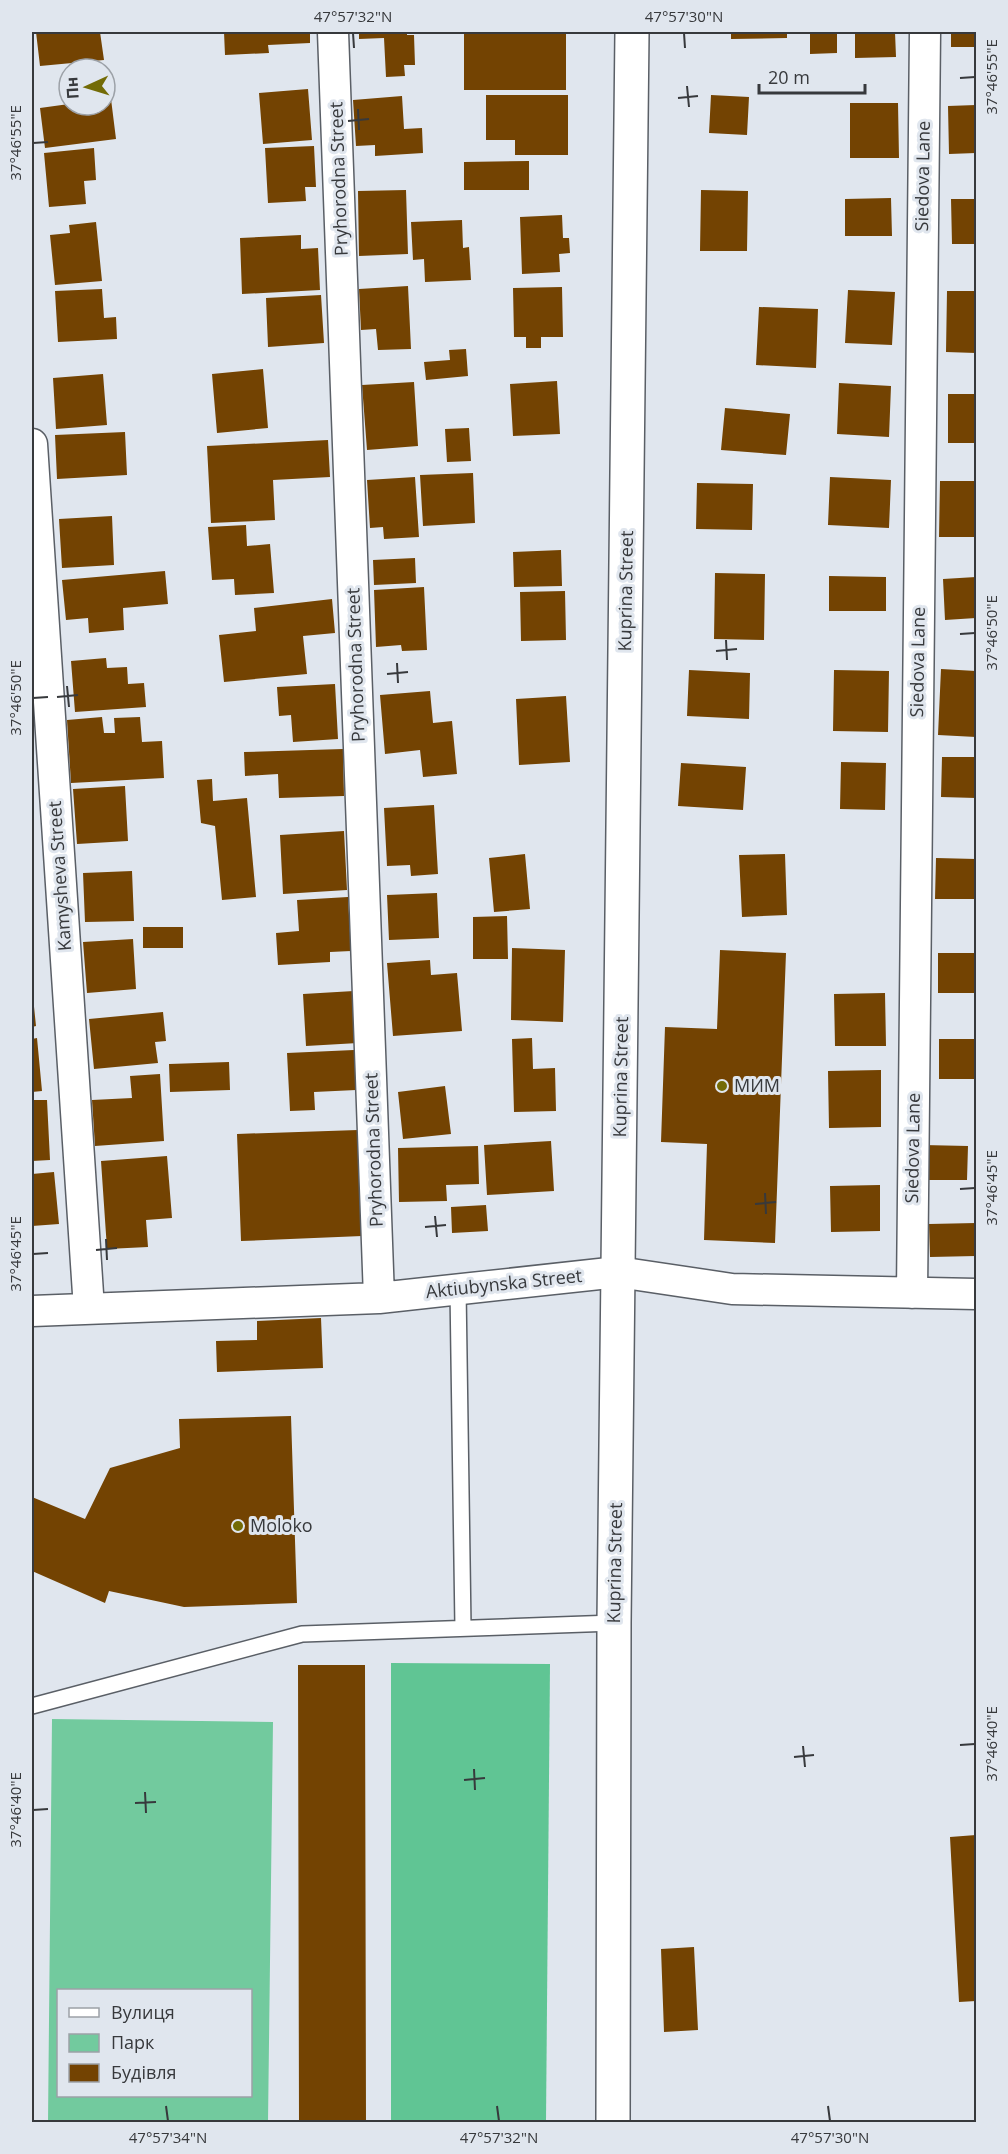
<svg xmlns="http://www.w3.org/2000/svg" width="1008" height="2154" viewBox="0 0 1008 2154" font-family="'Open Sans',sans-serif">
<style>
.green{fill:#72ca9e;fill-rule:evenodd}
.forest{fill:#60c594}
.building{fill:#734302}
.lines{fill:none;stroke-linecap:round;stroke-linejoin:round}
.lane-casing{stroke:#5a5f66;stroke-width:18}
.street-casing{stroke:#5a5f66;stroke-width:33}
.secondary-casing{stroke:#5a5f66;stroke-width:36}
.lane{stroke:#fff;stroke-width:15}
.street{stroke:#fff;stroke-width:30}
.secondary{stroke:#fff;stroke-width:33}
.ticks{fill:none;stroke:#37393c;stroke-width:2}
.poi-dot{fill:#736b06;stroke:#e0e6ee;stroke-width:2}
.labels{text-anchor:middle;stroke-width:6;stroke-linejoin:round;paint-order:stroke}
.street-label{font-size:18px;fill:#37393c;stroke:#e0e6ee}
.poi-label{font-size:18px;fill:#37393c;stroke:#e0e6ee;text-anchor:start}
.neatline{fill:none;stroke:#37393c;stroke-width:2}
.ticks-label{font-size:15px;text-anchor:middle;fill:#37393c}
</style>
<rect width="100%" height="100%" fill="#e0e6ee"/>
<path class="green" d="M52 1719 273 1722 268 2122H48ZM58 1990H250V2096H58Z"/>
<path class="forest" d="M391 1663 550 1664 546 2122H391Z"/>
<path class="building" d="M36 32H100L104 60 40 66Z
M224 32H310V43L268 45 269 53 225 55Z
M359 32H407V35H414L415 65H404L405 76 386 77 384 38 359 39Z
M464 32H566V90H464Z
M731 32H787V38L731 39Z
M810 32H837V53L810 54Z
M855 32H895L896 57 855 58Z
M951 32H976V47H951Z
M308 89 312 140 263 144 259 93Z
M486 95H568V155H515V140H486Z
M711 95 749 97 747 135 709 133Z
M402 96 404 129 422 128 423 153 375 156V145L356 146 353 100Z
M111 99 116 139 45 148 40 108 69 104 105 105V100Z
M850 103H898L899 158H850Z
M976 105V153L949 154 948 106Z
M314 146 316 187H305L306 201 268 203 265 148Z
M94 148 96 180 84 181 86 204 49 207 44 153Z
M529 161V190H464V162Z
M406 190 408 254 359 256 358 191Z
M701 190 748 191 747 251H700Z
M891 198 892 236H845V199Z
M951 199H976V244H952Z
M562 215 563 238H569L570 253 559 254 560 272 522 274 520 217Z
M462 220 463 248 469 247 471 280 425 282 424 259 413 260 411 222Z
M96 222 102 281 55 285 50 235 70 233 69 225Z
M301 235V249L318 248 320 290 242 294 240 238Z
M408 286 411 349 378 350 376 329 361 330 359 289Z
M562 287 563 337H541V348H526V337H514L513 288Z
M102 289 104 318 116 317 117 339 58 342 55 291Z
M848 290 895 292 892 345 845 343Z
M947 291H976V353L946 352Z
M321 295 324 343 268 347 266 298Z
M759 307 818 309 816 368 756 365Z
M466 349 468 376 426 380 424 362 450 360 449 350Z
M263 369 268 428 217 433 212 374Z
M103 374 107 425 56 429 53 378Z
M557 381 560 434 513 436 510 384Z
M414 382 418 446 367 450 362 385Z
M839 383 891 386 889 437 837 434Z
M948 394H976V443H948Z
M725 408 790 414 786 455 721 450Z
M469 428 471 461 447 462 445 429Z
M125 432 127 475 57 479 55 435Z
M328 440 330 477 273 480 275 520 211 523 207 446Z
M473 473 475 523 423 526 420 475Z
M415 477 419 537 384 539 383 527 370 528 367 480Z
M830 477 891 480 889 528 828 525Z
M940 481H976V537H939Z
M697 483 753 484 752 530 696 529Z
M112 516 114 565 62 568 59 519Z
M246 525 247 546 270 544 274 593 235 595 234 579 212 580 208 527Z
M561 550 562 586 514 587 513 552Z
M415 558 416 583 374 585 373 560Z
M165 571 168 604 123 608 124 630 89 633 88 618 66 620 62 580Z
M715 573 765 574 764 640 714 639Z
M829 576 886 577V611H829Z
M976 577V618L945 620 943 579Z
M424 587 427 650 402 651 401 645 376 647 374 590Z
M565 591 566 640 521 641 520 592Z
M332 599 335 633 303 636 307 674 224 682 219 635 256 631 254 608Z
M106 658 107 668 127 667 128 684 144 683 146 707 75 712 71 661Z
M941 669 976 671V737L938 735Z
M689 670 750 673 749 719 687 716Z
M834 670 889 671 888 732 833 731Z
M335 684 338 739 293 742 291 715 279 716 277 687Z
M430 691 433 723 452 721 457 774 423 777 420 750 385 754 380 695Z
M566 696 570 762 519 765 516 699Z
M102 717 104 733H115L114 718 140 717 142 742 162 741 164 778 71 783 67 720Z
M343 749 344 796 279 798 278 774 245 776 244 752Z
M942 757H976V798L941 797Z
M841 762 886 763 885 810 840 809Z
M681 763 746 767 743 810 678 806Z
M212 779 213 801 247 798 256 897 222 900 215 826 201 823 197 780Z
M125 786 128 841 77 844 73 789Z
M434 805 438 874 411 876 410 865 387 866 384 808Z
M344 831 347 890 283 894 280 835Z
M525 854 530 909 494 912 489 858Z
M785 854 787 915 742 917 739 855Z
M936 858 976 859V899H935Z
M132 871 134 921 85 922 83 873Z
M437 893 439 938 389 940 387 895Z
M348 897 351 951 330 952V962L278 965 276 933 299 931 297 900Z
M507 916 508 959H473V917Z
M143 927H183V948H143Z
M133 939 136 989 87 993 83 942Z
M512 948 565 950 563 1022 511 1020Z
M720 950 786 953 775 1243 704 1240 707 1144 661 1142 665 1027 717 1029Z
M938 953H976V993H938Z
M430 960 431 975 457 973 462 1031 393 1036 387 963Z
M354 991 358 1043 306 1046 303 994Z
M885 993 886 1046H835L834 994Z
M32 997H33L36 1026 32 1027Z
M163 1012 166 1041 155 1042 158 1063 94 1069 89 1019Z
M37 1038 42 1091 32 1092V1039Z
M532 1038 533 1069 555 1068 556 1111 514 1112 512 1039Z
M939 1039H976V1079H939Z
M354 1050 356 1090 314 1092 315 1110 290 1111 287 1053Z
M229 1062 230 1090 170 1092 169 1064Z
M881 1070V1127L829 1128 828 1071Z
M160 1074 164 1141 95 1146 92 1100 132 1098 130 1076Z
M445 1086 451 1134 403 1139 398 1092Z
M32 1100H47L50 1160 32 1161Z
M358 1130 362 1236 241 1241 237 1134Z
M551 1141 554 1191 487 1195 484 1145Z
M923 1145 968 1146 967 1180H922Z
M478 1146 479 1184 446 1185 447 1201 399 1202 398 1148Z
M167 1156 172 1218 146 1220 148 1247 107 1249 101 1161Z
M54 1172 59 1224 32 1226V1174Z
M880 1185V1231L831 1232 830 1186Z
M486 1205 488 1231 452 1233 451 1207Z
M976 1223V1256L930 1257 929 1224Z
M321 1318 323 1368 217 1372 216 1341 257 1340V1321Z
M291 1416 297 1603 184 1607 109 1591 105 1603 32 1571V1497L85 1519 110 1468 180 1448 179 1419Z
M298 1665H365L366 2122H299Z
M976 1835V2001L959 2002 950 1837Z
M694 1947 698 2030 664 2032 661 1949Z"/>
<g class="lines">
<g class="lane-casing">
<path id="lane" d="M458 1289 463 1628
M32 1706 302 1634 614 1623"/>
</g>
<g class="street-casing">
<path id="street" d="M333 32 379 1298
M32 444 89 1309
M912 1293 925 32
M32 1311 379 1298 618 1272 732 1289 976 1294"/>
</g>
<g class="secondary-casing">
<path id="secondary" d="M613 2122 614 1623 632 32"/>
</g>
<use href="#lane" class="lane"/>
<use href="#street" class="street"/>
<use href="#secondary" class="secondary"/>
</g>
<path class="ticks" d="M353 33 354 48M684 33 685 48M960 78 975 77M687 86 689 107M678 98 698 96M358 109 359 130M348 121 369 119M33 143 48 142M960 634 975 633M726 640 727 660M716 651 737 649M397 663 398 683M387 674 408 672M67 686 69 707M57 697 78 695M33 698 48 697M960 1189 975 1188M765 1193 766 1214M755 1204 776 1202M435 1216 437 1237M425 1227 446 1225M106 1239 107 1260M96 1250 117 1248M33 1254 48 1253M960 1745 975 1744M803 1746 805 1767M794 1757 814 1755M474 1769 475 1790M464 1780 485 1778M145 1792 146 1813M135 1803 156 1802M33 1810 48 1809M166 2106 168 2121M497 2106 499 2121M828 2106 830 2121"/>
<g class="poi-dot">
<circle cx="722" cy="1086" r="6"/>
<circle cx="238" cy="1526" r="6"/>
</g>
<g class="labels">
<g class="street-label">
<text transform="translate(923 176) rotate(-89)" y="6">Siedova Lane</text>
<text transform="translate(339 179) rotate(-92)" y="6">Pryhorodna Street</text>
<text transform="translate(626 591) rotate(-89)" y="6">Kuprina Street</text>
<text transform="translate(918 662) rotate(-89)" y="6">Siedova Lane</text>
<text transform="translate(356 665) rotate(-92)" y="6">Pryhorodna Street</text>
<text transform="translate(60 876) rotate(-94)" y="6">Kamysheva Street</text>
<text transform="translate(621 1077) rotate(-89)" y="6">Kuprina Street</text>
<text transform="translate(913 1148) rotate(-89)" y="6">Siedova Lane</text>
<text transform="translate(374 1150) rotate(-92)" y="6">Pryhorodna Street</text>
<text transform="translate(504 1284) rotate(-6)" y="6">Aktiubynska Street</text>
<text transform="translate(615 1563) rotate(-89)" y="6">Kuprina Street</text>
</g>
<g class="poi-label">
<text x="734" y="1092">МИМ</text>
<text x="250" y="1532">Moloko</text>
</g>
</g>
<rect width="1008" height="2154" fill="none" stroke="#e0e6ee" stroke-width="66"/>
<rect x="57" y="1989" width="195" height="108" fill="#e0e6ee" stroke="#9ca1a7" stroke-width="1.5"/>
<rect x="69" y="2008" width="30" height="9" fill="#ffffff" stroke="#9ca1a7" stroke-width="1.5"/>
<text x="111" y="2019" font-size="18" fill="#37393c">Вулиця</text>
<rect x="69" y="2034" width="30" height="18" fill="#72ca9e" stroke="#9ca1a7" stroke-width="1.5"/>
<text x="111" y="2049" font-size="18" fill="#37393c">Парк</text>
<rect x="69" y="2064" width="30" height="18" fill="#734302" stroke="#9ca1a7" stroke-width="1.5"/>
<text x="111" y="2079" font-size="18" fill="#37393c">Будівля</text>
<g transform="translate(87 87) rotate(266)"><circle r="28" fill="#e0e6ee" stroke="#9ca1a7" stroke-width="1.5"/>
<path d="M0-4.5L10 22L0 15L-10 22Z" fill="#736b06"/>
<text y="-9" font-size="16" font-weight="bold" text-anchor="middle" fill="#37393c">Пн</text>
</g>
<path d="M759 84v9h106v-9" fill="none" stroke="#37393c" stroke-width="3"/>
<text x="768" y="84" font-size="18" fill="#37393c" stroke="#e0e6ee" stroke-width="4.5" paint-order="stroke">20 m</text>
<rect x="33" y="33" width="942" height="2088" class="neatline"/>
<g class="ticks-label">
<text x="353" y="22">47°57'32"N</text>
<text x="684" y="22">47°57'30"N</text>
<text transform="translate(992 77) rotate(-90)" y="5">37°46'55"E</text>
<text transform="translate(16 143) rotate(-90)" y="5">37°46'55"E</text>
<text transform="translate(992 633) rotate(-90)" y="5">37°46'50"E</text>
<text transform="translate(16 698) rotate(-90)" y="5">37°46'50"E</text>
<text transform="translate(992 1188) rotate(-90)" y="5">37°46'45"E</text>
<text transform="translate(16 1254) rotate(-90)" y="5">37°46'45"E</text>
<text transform="translate(992 1744) rotate(-90)" y="5">37°46'40"E</text>
<text transform="translate(16 1810) rotate(-90)" y="5">37°46'40"E</text>
<text x="168" y="2143">47°57'34"N</text>
<text x="499" y="2143">47°57'32"N</text>
<text x="830" y="2143">47°57'30"N</text>
</g>
</svg>
